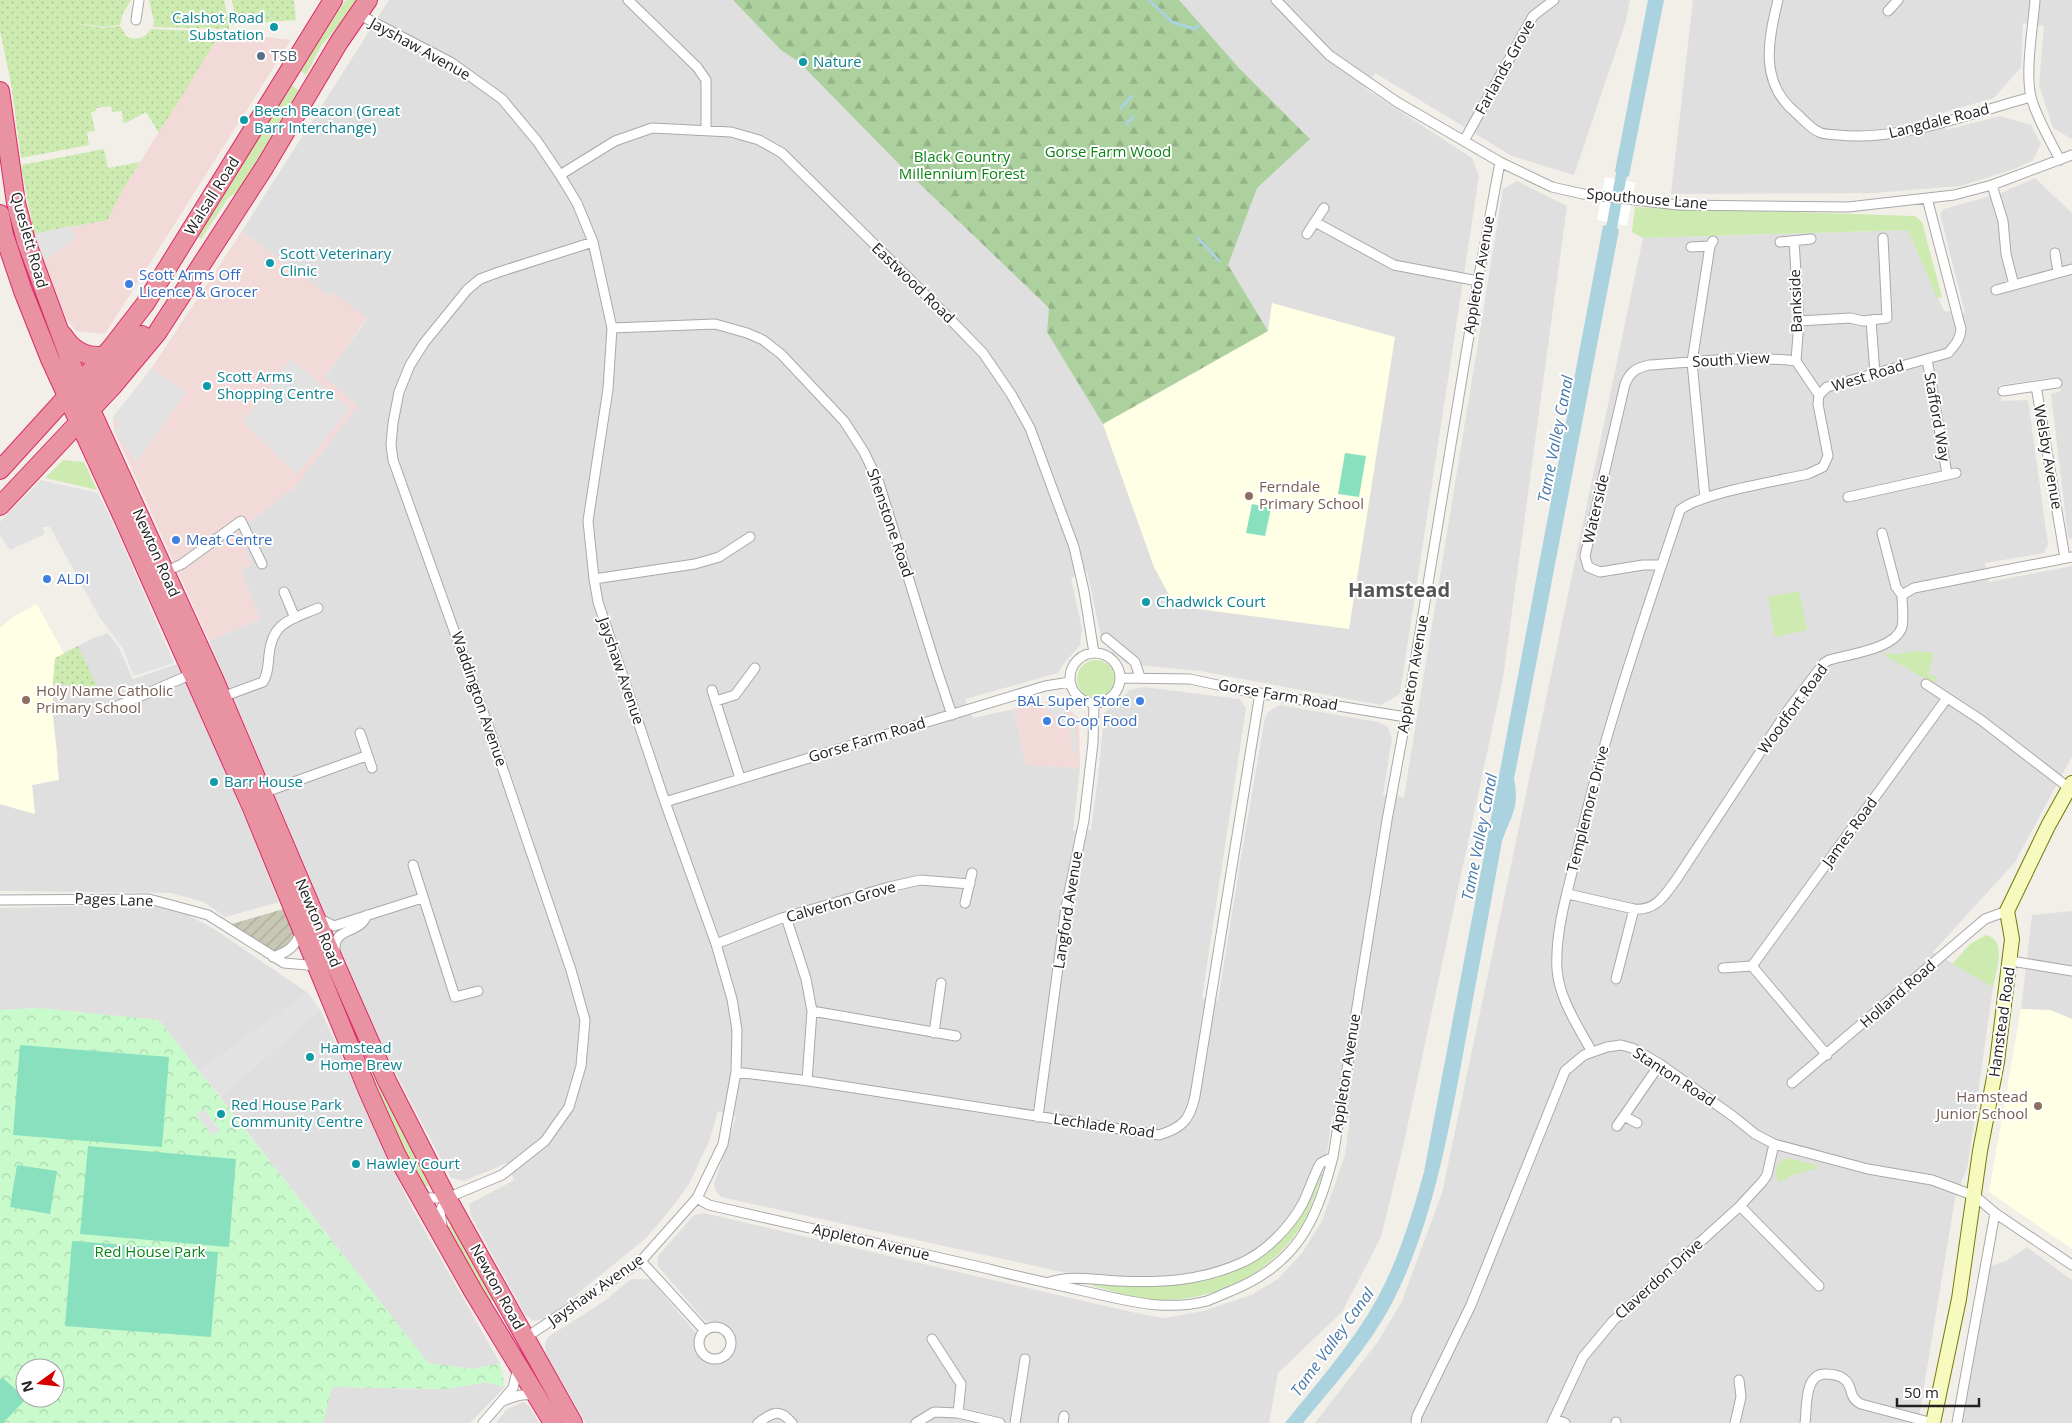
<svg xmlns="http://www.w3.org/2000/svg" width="2072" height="1423" viewBox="0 0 2072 1423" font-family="'Open Sans',sans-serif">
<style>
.residential{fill:#e0dfdf}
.commercial{fill:#f2dad9}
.education{fill:#ffffe5}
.construction{fill:url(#construction-furrows)}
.grass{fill:#cdebb0}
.forest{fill:url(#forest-firs)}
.park{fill:url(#park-crowns);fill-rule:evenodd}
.garden{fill:url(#garden-dots)}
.pitch{fill:#88e0be}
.parking{fill:#e2e2e2}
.water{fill:#aad3df}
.pier{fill:#fff}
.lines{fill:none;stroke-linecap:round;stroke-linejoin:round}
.stream{stroke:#aad3df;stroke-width:3}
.canal{stroke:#aad3df;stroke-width:11}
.street-casing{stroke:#a9a9a9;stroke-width:11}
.secondary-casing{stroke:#707d05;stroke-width:16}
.highway-casing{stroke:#dc2a67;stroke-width:20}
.street{stroke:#fff;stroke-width:9}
.secondary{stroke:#f7fabf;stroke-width:14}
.highway{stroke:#e892a2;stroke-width:18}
.culture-dot{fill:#0f9aa8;stroke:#fff;stroke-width:2}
.service-dot{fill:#5c6f8a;stroke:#fff;stroke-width:2}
.shop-dot{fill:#3f7fe0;stroke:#fff;stroke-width:2}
.education-dot{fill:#8d6e63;stroke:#fff;stroke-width:2}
.labels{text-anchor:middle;stroke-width:4;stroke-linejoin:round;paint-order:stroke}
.culture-label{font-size:15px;fill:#0d838f;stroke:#fff;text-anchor:start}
.street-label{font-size:15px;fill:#222;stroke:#fff}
.service-label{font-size:15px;fill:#4e5e75;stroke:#fff;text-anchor:start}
.park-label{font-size:15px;fill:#0c8416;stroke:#fff}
.shop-label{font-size:15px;fill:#366cbe;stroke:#fff;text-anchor:start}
.education-label{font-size:15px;fill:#785e54;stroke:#fff;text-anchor:start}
.water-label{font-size:16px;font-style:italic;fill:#4a7aab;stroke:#fff}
.district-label{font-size:20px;font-weight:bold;fill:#555;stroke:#fff}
</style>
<defs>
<pattern id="construction-furrows" width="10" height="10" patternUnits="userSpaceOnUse" patternTransform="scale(1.25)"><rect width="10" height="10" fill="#c7c7b4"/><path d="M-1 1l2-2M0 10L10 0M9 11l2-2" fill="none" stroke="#abab9a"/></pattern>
<pattern id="forest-firs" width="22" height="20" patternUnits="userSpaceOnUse" patternTransform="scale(1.25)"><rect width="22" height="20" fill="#add19e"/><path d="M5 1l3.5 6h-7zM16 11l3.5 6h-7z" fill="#95b388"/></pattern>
<pattern id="park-crowns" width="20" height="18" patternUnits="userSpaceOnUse" patternTransform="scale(1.25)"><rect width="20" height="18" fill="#c8facc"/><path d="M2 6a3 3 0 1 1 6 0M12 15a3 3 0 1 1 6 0" fill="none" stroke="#acd6af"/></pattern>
<pattern id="garden-dots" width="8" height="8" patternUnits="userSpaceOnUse" patternTransform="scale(1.25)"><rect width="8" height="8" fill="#cdebb0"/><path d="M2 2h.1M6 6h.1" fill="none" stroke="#b0c997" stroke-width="1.8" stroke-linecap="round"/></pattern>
</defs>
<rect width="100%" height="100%" fill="#f2efe9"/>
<path class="residential" d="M389 0H1630L1626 21 1574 175 1512 156 1375 73 1366 89 1472 158 1479 176 1400 694 1381 705 1200 671 1127 664 1102 642 1087 571 1071 578 1082 629 1080 645 1065 662 1058 673 965 699 973 718 1014 709 1026 765 1080 768 1073 831 1091 830 1099 769 1104 713 1130 690 1144 687 1240 699 1246 708 1202 998 1218 1001 1240 863 1265 718 1268 712 1280 705 1378 722 1388 727 1392 738 1383 795 1404 797 1503 189 1517 181 1567 206 1503 678 1403 1147 1381 1237 1342 1312 1278 1373 1269 1423H586L546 1355 545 1344 548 1337 603 1302 631 1279H650L696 1333V1346L703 1360 718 1363 727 1359 734 1353 735 1337 730 1328 719 1323 705 1321 657 1265 658 1256 694 1215 704 1213 1131 1312 1164 1318 1203 1311 1251 1295 1278 1279 1302 1253 1322 1221 1345 1155 1350 1118 1332 1116 1327 1153 1316 1162 1310 1181 1290 1220 1263 1243 1238 1261 1208 1273 1168 1279 1117 1280 1067 1273 721 1197 716 1191 714 1184 736 1117 718 1111 710 1139 689 1184 670 1210 645 1239 555 1312 543 1319 534 1321 525 1315 471 1216 469 1204 514 1180 507 1163 464 1181 451 1178 385 1053 209 641 260 619 241 570 252 564 238 531 296 486 325 377 367 319 332 292 330 297 242 231Z
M1693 0H2072V139L2053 128 2039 85 2044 26 2023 23 2021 67 1994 98 1941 113 1946 130 2000 116 2031 125 2041 144 2033 160 2017 168 1961 186 1874 193 1671 194Z
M2035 178 2072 213V540L2068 537 2051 394 2061 391 2058 377 1999 385 2001 401 2028 400 2048 544 2044 553 1985 563 1989 582 2072 566V756L2015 862 1933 952 1993 987 1968 1165 1955 1199 1918 1423H1315L1379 1340 1402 1301 1442 1193 1643 238 1908 230 1944 311 1965 313 1940 214 1944 209 2001 193Z
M108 633 119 648 133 679 177 664 219 755 279 902 225 917 204 902 171 893 0 891V804L35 814 32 785 58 757 53 717V683L55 658 93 638Z
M127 905 157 907 186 914 214 929 308 993 199 1071 159 1020 37 1008 0 1010V908Z
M2072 911V1019L2050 1010 2021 1009 2032 915Z
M320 1009 409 1203 500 1363 473 1369 428 1363 220 1097Z
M2027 1247 2072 1280V1423H1962L1990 1266 2006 1261Z
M487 1382 505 1387 470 1423H323L331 1387 446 1389Z
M523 1402 529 1406 539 1423H496L506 1410Z"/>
<path class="commercial" d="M221 32 291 40 105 334 76 331 64 315 44 266 34 234 108 220 119 196Z
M242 231 329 296 333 292 367 318 325 377 358 406 296 486 238 531 252 564 241 570 260 619 209 641 114 430 113 417 151 369Z
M1058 699 1079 719 1080 768 1026 765 1014 709Z"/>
<path class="education" d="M1272 303 1395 337 1349 629 1175 606 1154 567 1103 424 1268 331Z
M37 604 64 654 55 659 53 683V717L59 780 32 785 35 814 0 804V628L16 615Z
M2021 1009 2050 1010 2072 1019V1249L1989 1192Z"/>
<path class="construction" d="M287 908 297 931 285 949 272 954 228 925Z"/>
<path class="grass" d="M346 0H357L347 16 321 46 306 75 297 69Z
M288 86H293L299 91 240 191 229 197 201 239 195 236Z
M1635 207 1915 216 1922 222 1942 297 1937 298 1908 230 1643 238 1632 232Z
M63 460 84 462 97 490 45 478Z
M1799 591 1807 630 1775 637 1768 597Z
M192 648 403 1131 430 1185 423 1187 401 1151Z
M1917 651 1934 653 1928 674 1937 677 1934 684 1884 655 1893 652 1894 655Z
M1077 679a19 19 0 1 1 38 0a19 19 0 1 1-38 0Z
M1986 935C2008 940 1996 972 1993 987L1952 964 1970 944Z
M1788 1158 1816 1165 1818 1168 1790 1176 1780 1183C1772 1173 1775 1161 1788 1158Z
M1320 1172 1323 1173C1316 1190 1310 1213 1299 1229 1270 1274 1216 1300 1163 1300 1140 1300 1114 1291 1092 1286L1094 1284 1154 1286 1197 1281 1273 1246Z
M455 1222 496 1298 489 1303 448 1227Z"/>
<path class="forest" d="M733 0H1179L1239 68 1310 139 1257 188 1228 265 1268 331 1103 424 1047 332 1049 308 895 160 799 62 781 50Z"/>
<path class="park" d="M37 1008 159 1020 428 1363 473 1369 500 1363 505 1387 487 1382 446 1389 332 1387 323 1423H0V1010ZM25 1368H55V1398H25Z"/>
<path class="garden" d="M0 0H131L123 13 120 25 104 27 73 23 103 28 120 26 127 37C137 41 145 38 151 29L221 32 159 133 146 112 126 123 123 122 122 111 112 112 111 106 96 108V111L91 112 95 131 87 132 89 145 21 158 11 83 0 31Z
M149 0H224L228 18 235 17 232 0H294L296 20 229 25V29L153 27 154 21Z
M104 149 108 168 140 162 119 196 108 220 34 234 21 165Z
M78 646 100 692 81 687 53 683 55 658Z"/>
<path class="pitch" d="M1345 453 1366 456 1359 497 1338 494Z
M1252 504 1271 508 1265 536 1246 533Z
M20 1045 169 1057 162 1147 13 1135Z
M88 1146 236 1159 229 1247 80 1234Z
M17 1165 57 1171 50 1214 10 1207Z
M72 1241 218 1252 211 1337 65 1326Z
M2 1377 26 1399 3 1423H0V1380Z"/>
<path class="parking" d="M71 226 75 239 45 261 34 234Z
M291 359 350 409 296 474 243 422Z
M151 369 186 392 137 462 114 430 119 425 113 417Z
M41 480 98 493 119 536 174 663 134 676 122 647 100 618 50 527H42L45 534 10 550 0 535V522Z
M1058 702 1075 722 1077 753H1072L1070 729 1043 706Z
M308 993 320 1009 220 1097 199 1071Z
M204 1109 220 1130 212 1136 196 1114Z"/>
<path class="water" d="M1648 0H1664L1629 176 1620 180 1615 171Z
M1612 223 1619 230 1514 779C1520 807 1511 816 1502 841 1489 914 1475 987 1462 1060 1446 1145 1431 1228 1391 1305 1368 1348 1334 1385 1303 1423H1285C1317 1383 1353 1343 1378 1297 1399 1258 1412 1215 1424 1172L1603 226Z"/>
<path class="pier" d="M1605 177 1635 183 1627 226 1597 220Z"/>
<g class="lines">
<path class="stream" d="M1149 0 1172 22 1194 29 1198 26
M1121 108 1132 96
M1126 124 1133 117
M1198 238 1219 261"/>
<path class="canal" d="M1610 236 1623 166"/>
<g class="street-casing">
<path id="street" d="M628 0 697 67 706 80V130
M1276 0 1329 55 1397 102 1500 162 1552 187 1583 194 1678 205 1848 207 1954 195 1992 185 2072 155
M1778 0C1768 40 1759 83 1796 113 1803 119 1811 129 1819 132 1824 135 1832 134 1838 135 1899 142 1972 113 2031 97
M2035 0C2033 27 2025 71 2031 97 2037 119 2050 140 2060 160
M1888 11 1898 0
M358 14 452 63 502 99 537 141 560 175 577 203 593 242 612 328 608 389 588 521 594 579 598 602 665 802 716 944 732 999 737 1030 736 1072 723 1144 697 1198 641 1261 525 1338
M136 20 139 0
M1464 141 1533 16 1554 0
M560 175 615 141 652 128 731 132 759 140 782 153 947 316 983 353 1011 394 1030 428 1074 547 1084 591 1094 653
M1992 185 2003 221 2006 254 2014 285
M1315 222 1394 265 1478 281
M1307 234 1324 208
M1794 241 1799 321 1796 361
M1780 242 1811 239
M1691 247 1710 246 1713 241
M2055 253 2058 272
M1996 290 2072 269
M1871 320 1875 374
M1799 321 1850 318 1863 321 1887 318 1883 238
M612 328 715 324 747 333 763 340 781 354 844 421 864 452 879 483 936 667 952 715
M1927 359 1947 474
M2036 386 2065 558
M2003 391 2057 383
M1848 497 1956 473
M1705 498 1692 362 1710 246
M1882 533 1896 587 1902 595
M1662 565H1643L1600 572 1588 567 1585 556 1625 384C1630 372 1636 368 1649 365 1698 362 1747 355 1796 361L1819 395
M164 572 182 564 241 521 262 564
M594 579 695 564 719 557 750 537
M284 592 295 618
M1106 638 1135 662 1140 677
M1070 678a25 25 0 1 1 50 0a25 25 0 1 1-50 0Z
M1120 678 1190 679 1245 691 1406 717
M1926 684 1981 720 2069 788
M712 690 740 778
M222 697 263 682C268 674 268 665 269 655 272 622 290 620 318 608
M716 701 735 695 755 668
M115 707 192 674
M360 733 372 768
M263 793 366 756
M665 802 1045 686 1070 682
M413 865 455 997 478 991
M1568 894 1634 909C1656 911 1664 896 1676 880L1788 710 1824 663 1829 660C1850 654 1895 649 1902 627 1904 618 1902 605 1902 595L1914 588 2072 557
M0 900 149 899 208 915 284 963 307 965 317 968
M965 903 972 873
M786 917 806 979 812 1011
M318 918 334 926 422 898
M716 944 782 918 889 887 920 880 970 884
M335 952C333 925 359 936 367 915
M273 957C288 952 295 947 301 932
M2011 961 2072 971
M1723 968 1752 966
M1616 979 1634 909
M934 1033 941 983
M1592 1052C1578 1026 1559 999 1557 969 1555 932 1567 893 1576 857 1602 739 1642 625 1680 510 1700 493 1778 481 1808 474L1823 467 1828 456 1818 404 1819 395 1827 387 1948 353C1955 345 1960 340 1961 329L1927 198
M1827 1055 1752 966 1947 698
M736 1072 809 1081 1159 1135C1182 1128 1190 1120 1195 1096L1260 693
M807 1081 812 1011 956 1036
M1792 1083 1985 919 2007 911
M1624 1116 1637 1123
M1038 1117 1066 907 1084 820 1093 743 1094 703
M1617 1126 1660 1064
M422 1194 427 1198H447L502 1175 545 1141 569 1107 581 1066 585 1020 571 970 490 731 393 460 391 445 393 423 399 392 410 365 424 343 467 290 480 279 499 272 593 242
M697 1198 709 1205C803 1226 896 1248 989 1269 1020 1277 1052 1284 1084 1291 1125 1300 1164 1312 1207 1301 1215 1298 1223 1294 1231 1291 1297 1264 1316 1222 1333 1157L1387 820 1406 717 1478 281 1500 162
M1740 1206 1819 1286
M442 1226 440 1211 447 1198
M641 1261 705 1331
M1047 1283C1071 1274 1093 1280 1118 1281 1162 1283 1200 1281 1241 1263 1266 1252 1290 1227 1303 1203 1307 1195 1317 1168 1320 1164 1323 1161 1330 1159 1333 1157
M699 1343a16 16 0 1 1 32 0a16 16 0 1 1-32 0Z
M932 1339 961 1384 958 1413
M503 1401C515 1396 523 1393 536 1396
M1554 1419 1565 1423
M483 1423 513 1388 518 1367
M758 1423C772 1413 779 1407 792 1423
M916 1423 934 1412 958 1413 1000 1423
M1015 1423 1025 1359
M1063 1423 1064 1416
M1416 1423 1417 1416 1471 1305 1565 1071 1584 1055 1607 1047 1621 1045 1632 1048 1660 1064 1734 1117 1755 1134 1774 1144 1868 1169 1932 1180 1975 1196 1995 1213 2072 1265
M1552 1423 1583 1357 1613 1321 1740 1206 1763 1181 1767 1175 1774 1144
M1616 1423V1422
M1735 1423 1741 1397 1739 1380
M1805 1423C1807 1408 1804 1374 1825 1374 1831 1374 1839 1375 1844 1379 1854 1386 1847 1397 1861 1404L1933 1423
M1957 1423 1995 1213"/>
</g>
<g class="secondary-casing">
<path id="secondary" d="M1933 1423 1959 1299 1980 1151 1997 1062 2012 939 2007 911 2048 826 2072 783"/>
</g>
<g class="highway-casing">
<path id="highway" d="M0 91 16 203 26 241 79 384 214 679 335 963 387 1081 447 1198 573 1423
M0 214 4 235 23 291 50 359 125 522 252 808 368 1091 397 1156 473 1291 553 1423
M63 335C73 351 86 357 104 356
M74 397 84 396 92 389 142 335
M0 470 111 348 145 304 333 0
M0 506 112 387 157 333 264 168 339 42 368 0"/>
</g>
<use href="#street" class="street"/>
<use href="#secondary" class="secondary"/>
<use href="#highway" class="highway"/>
</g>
<g class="culture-dot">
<circle cx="274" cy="27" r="5"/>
<circle cx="803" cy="62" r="5"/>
<circle cx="244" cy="120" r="5"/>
<circle cx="270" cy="263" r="5"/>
<circle cx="207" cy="386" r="5"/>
<circle cx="1146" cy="602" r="5"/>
<circle cx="214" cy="782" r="5"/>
<circle cx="310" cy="1057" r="5"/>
<circle cx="221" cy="1114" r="5"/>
<circle cx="356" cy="1164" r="5"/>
</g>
<circle class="service-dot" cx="261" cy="56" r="5"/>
<g class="shop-dot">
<circle cx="129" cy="284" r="5"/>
<circle cx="176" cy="540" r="5"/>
<circle cx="47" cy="579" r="5"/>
<circle cx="1140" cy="701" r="5"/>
<circle cx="1047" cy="721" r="5"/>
</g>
<g class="education-dot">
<circle cx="1249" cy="496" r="5"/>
<circle cx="26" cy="700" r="5"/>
<circle cx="2038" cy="1106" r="5"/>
</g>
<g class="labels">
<g class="culture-label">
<text x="264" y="23" text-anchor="end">Calshot Road<tspan x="264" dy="17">Substation</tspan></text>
<text x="813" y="67">Nature</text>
<text x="254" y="116">Beech Beacon (Great<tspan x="254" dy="17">Barr Interchange)</tspan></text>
<text x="280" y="259">Scott Veterinary<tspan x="280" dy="17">Clinic</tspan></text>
<text x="217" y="382">Scott Arms<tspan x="217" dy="17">Shopping Centre</tspan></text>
<text x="1156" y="607">Chadwick Court</text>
<text x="224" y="787">Barr House</text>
<text x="320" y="1053">Hamstead<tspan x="320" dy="17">Home Brew</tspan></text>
<text x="231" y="1110">Red House Park<tspan x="231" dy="17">Community Centre</tspan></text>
<text x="366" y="1169">Hawley Court</text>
</g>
<g class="street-label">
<text transform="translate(420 49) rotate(29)" y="5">Jayshaw Avenue</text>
<text transform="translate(1505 67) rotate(-61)" y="5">Farlands Grove</text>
<text transform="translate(1939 121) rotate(-14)" y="5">Langdale Road</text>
<text transform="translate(212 196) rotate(-58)" y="5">Walsall Road</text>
<text transform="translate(1647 199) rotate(5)" y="5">Spouthouse Lane</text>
<text transform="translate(29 240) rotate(74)" y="5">Queslett Road</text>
<text transform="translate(1479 275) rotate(-80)" y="5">Appleton Avenue</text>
<text transform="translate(913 283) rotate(44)" y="5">Eastwood Road</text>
<text transform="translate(1796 301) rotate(-92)" y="5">Bankside</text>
<text transform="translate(1731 360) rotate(-3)" y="5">South View</text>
<text transform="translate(1868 376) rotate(-17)" y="5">West Road</text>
<text transform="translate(1937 417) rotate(80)" y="5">Stafford Way</text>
<text transform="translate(2048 457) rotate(80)" y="5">Welsby Avenue</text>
<text transform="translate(1596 509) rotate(-77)" y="5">Waterside</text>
<text transform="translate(890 523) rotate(71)" y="5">Shenstone Road</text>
<text transform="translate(156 553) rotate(66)" y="5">Newton Road</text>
<text transform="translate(621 671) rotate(71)" y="5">Jayshaw Avenue</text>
<text transform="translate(1413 674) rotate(-80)" y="5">Appleton Avenue</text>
<text transform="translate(1278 695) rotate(10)" y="5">Gorse Farm Road</text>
<text transform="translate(479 699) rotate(71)" y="5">Waddington Avenue</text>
<text transform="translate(1793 709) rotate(-54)" y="5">Woodfort Road</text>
<text transform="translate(867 740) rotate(-17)" y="5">Gorse Farm Road</text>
<text transform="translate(1588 809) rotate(-76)" y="5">Templemore Drive</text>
<text transform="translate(1850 832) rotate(-54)" y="5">James Road</text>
<text transform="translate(114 900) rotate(2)" y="5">Pages Lane</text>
<text transform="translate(841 902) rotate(-16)" y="5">Calverton Grove</text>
<text transform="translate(1068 910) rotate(-81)" y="5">Langford Avenue</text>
<text transform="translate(318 923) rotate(67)" y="5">Newton Road</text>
<text transform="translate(1898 994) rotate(-41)" y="5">Holland Road</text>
<text transform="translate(2002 1022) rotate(-82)" y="5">Hamstead Road</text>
<text transform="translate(1346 1073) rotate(-81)" y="5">Appleton Avenue</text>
<text transform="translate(1674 1077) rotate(33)" y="5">Stanton Road</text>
<text transform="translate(1104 1126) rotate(8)" y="5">Lechlade Road</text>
<text transform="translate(871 1242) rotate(13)" y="5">Appleton Avenue</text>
<text transform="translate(1659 1279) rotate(-42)" y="5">Claverdon Drive</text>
<text transform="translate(497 1287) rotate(61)" y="5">Newton Road</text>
<text transform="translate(596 1290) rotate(-35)" y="5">Jayshaw Avenue</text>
</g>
<g class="service-label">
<text x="271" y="61">TSB</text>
</g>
<g class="park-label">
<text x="1108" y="157">Gorse Farm Wood</text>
<text x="962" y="162">Black Country<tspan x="962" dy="17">Millennium Forest</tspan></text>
<text x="150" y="1257">Red House Park</text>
</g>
<g class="shop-label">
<text x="139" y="280">Scott Arms Off<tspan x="139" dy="17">Licence &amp; Grocer</tspan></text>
<text x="186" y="545">Meat Centre</text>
<text x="57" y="584">ALDI</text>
<text x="1130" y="706" text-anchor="end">BAL Super Store</text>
<text x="1057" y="726">Co-op Food</text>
</g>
<g class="education-label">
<text x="1259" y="492">Ferndale<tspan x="1259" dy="17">Primary School</tspan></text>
<text x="36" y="696">Holy Name Catholic<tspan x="36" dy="17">Primary School</tspan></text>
<text x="2028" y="1102" text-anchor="end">Hamstead<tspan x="2028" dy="17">Junior School</tspan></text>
</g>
<g class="water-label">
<text transform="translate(1555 439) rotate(-79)" y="6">Tame Valley Canal</text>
<text transform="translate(1479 837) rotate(-79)" y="6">Tame Valley Canal</text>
<text transform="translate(1332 1342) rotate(-54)" y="6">Tame Valley Canal</text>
</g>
<g class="district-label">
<text x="1399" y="597">Hamstead</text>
</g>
</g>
<g transform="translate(40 1383) rotate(255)"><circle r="24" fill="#ffffff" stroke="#a7a7a7"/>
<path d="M0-4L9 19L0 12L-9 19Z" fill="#d40000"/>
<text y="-8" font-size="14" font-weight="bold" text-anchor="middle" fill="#222222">N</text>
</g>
<path d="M1897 1398v8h82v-8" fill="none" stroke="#222222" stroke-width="2.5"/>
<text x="1904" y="1398" font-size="15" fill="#222222" stroke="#ffffff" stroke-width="4" paint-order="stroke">50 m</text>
</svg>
